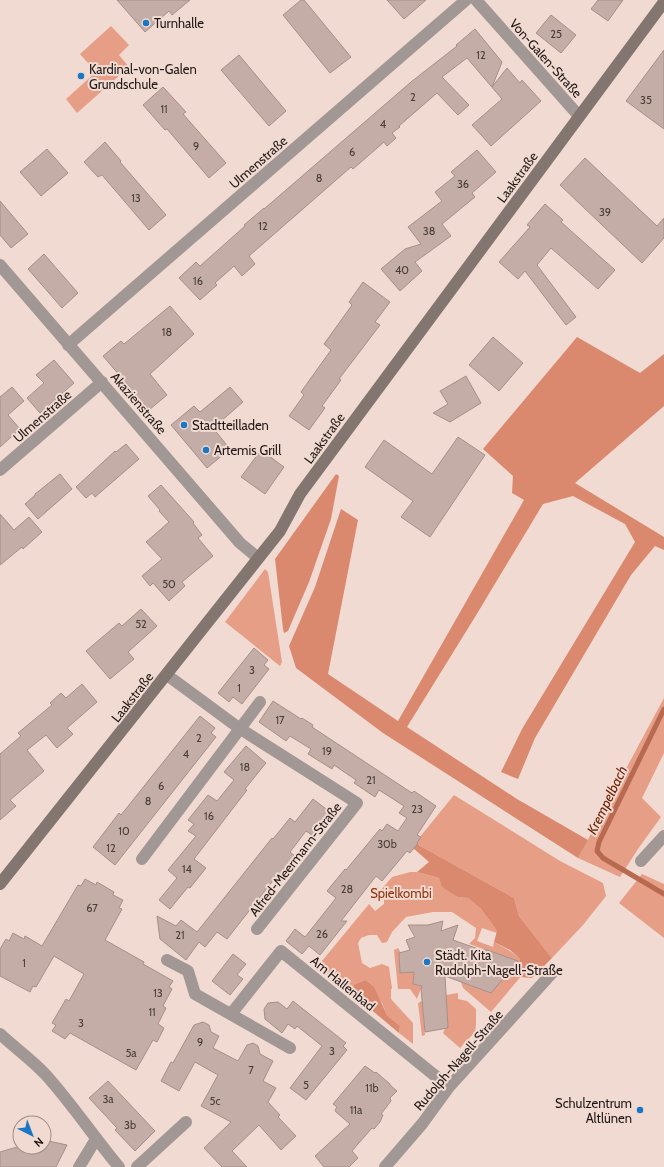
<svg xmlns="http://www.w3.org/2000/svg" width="664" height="1167" viewBox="0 0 664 1167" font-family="Cabin,sans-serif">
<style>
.green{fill:#e69e86}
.forest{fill:#da896e}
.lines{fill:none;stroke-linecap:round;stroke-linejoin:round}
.stream{stroke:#b86a50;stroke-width:5}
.building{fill:#c3ada6;stroke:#a59089}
.street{stroke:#a19794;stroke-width:12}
.secondary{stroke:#837570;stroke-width:12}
.poi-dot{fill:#1977c3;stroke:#f1dad2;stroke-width:1.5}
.labels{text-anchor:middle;stroke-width:4;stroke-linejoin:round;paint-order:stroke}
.number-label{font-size:11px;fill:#493d39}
.poi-label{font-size:13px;fill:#201815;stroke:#f1dad2;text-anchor:start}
.street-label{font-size:13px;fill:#201815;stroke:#f1dad2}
.park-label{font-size:13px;fill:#93330c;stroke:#f1dad2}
.water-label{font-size:14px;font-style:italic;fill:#6c2306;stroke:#f1dad2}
</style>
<rect width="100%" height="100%" fill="#f1dad2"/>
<path class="green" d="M111 26 129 45 119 55 129 67 77 113 66 99 96 72 80 54Z
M265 569 268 572 282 662 280 666 225 622Z
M664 698V753L642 798 661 817 638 849 620 877 578 858Z
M454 795 560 861 603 883 606 896 583 925 552 958 519 916 514 898 415 843Z
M410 872H417L439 878 443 887 457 897 468 898 481 909 497 931V933L482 928 477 941 493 947 494 942 510 951 520 959 523 974 491 1012 463 988 461 982 491 993 517 961 469 944 475 938 476 928 452 912H433L406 917 392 932 387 942 382 943 377 935H369L361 938 358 943 362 963 370 968 382 964 389 967 392 988 391 990V999L413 1023V1044L399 1033 400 1026 387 1015 382 1003 365 980 355 985V996L317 967 369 904 375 911 384 904V901L381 890 392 877Z
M642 874 664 884V938L619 903Z
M398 948 401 953 399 954 400 973 414 972 413 984 422 986 417 999 410 989H398L394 950Z
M458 993V999L467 1001 476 1009V1024L475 1032 460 1048 443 1033 445 1029 448 1028 446 995Z
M422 1001 425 1035 422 1036 418 1003Z"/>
<path class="forest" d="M577 337 640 373 664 354V406L575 483 664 537V550L655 546 631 575 535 738 518 779 501 772 522 729 635 542 625 524 573 496 543 504 475 617 407 727 517 799 588 840 578 858 383 733 296 668 289 646 315 587 341 509 358 520 328 674 398 721 524 500 512 493 513 476 483 449Z
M336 474 339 476 331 519 309 582 288 631 284 633 283 629 275 559Z
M415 843 514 898 519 916 552 958 532 978 520 977 523 974 519 968 520 959 510 950 494 942 497 931 481 909 468 898 457 897 442 887 439 878 417 872 429 862 413 848Z
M365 980 374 987 387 1015 400 1026 399 1033 355 996 354 985Z"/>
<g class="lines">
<path class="stream" d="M664 709 599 842 597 851 603 858 664 894"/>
</g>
<path class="building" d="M117 0H190L172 15 169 11 145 32Z
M301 0H304L351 57 330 73 283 15Z
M387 0H426L404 19Z
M598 0H623L608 21 591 9Z
M551 15 576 35 561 53 536 33Z
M475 29 502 62 492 87 507 68 520 83 522 80 541 101 491 146 472 125 502 99 467 58 442 77 469 105 458 115 437 93 399 126 400 127 392 133 396 138 387 146 384 142 353 169 351 167 249 256 255 264 242 276 234 266 215 283 217 285 200 300 179 278 196 262 200 266 245 226 244 225 264 208V209L411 82 457 46 456 45Z
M664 50V129L626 101Z
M239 55 286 111 269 126 221 70Z
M163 87 186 112 183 114 226 163 209 178 167 129 165 130 143 105Z
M105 142 121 161 120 162 166 215 149 230 102 175 98 177 84 162Z
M47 149 68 173 41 196 20 172Z
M477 150 496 172 472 193 475 197 442 224 451 236 415 262 422 271 400 291 381 269 405 249 421 244 408 227 442 201 435 192 455 176 451 172Z
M585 158 657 226 664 218V238L642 263 560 185Z
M0 201 28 234 11 248 0 235Z
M545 204 563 220 561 222 615 270 598 289 551 248 537 265 576 317 566 325 525 271 518 279 499 262 530 227 527 225Z
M44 254 78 293 62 308 28 269Z
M363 282 390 302 375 322 380 325 339 379 341 380 322 406 325 408 309 430 289 416 304 395 301 392 331 350 324 344 352 305 349 302Z
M170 306 194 334 150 374 167 395 149 410 103 356 121 341 124 344Z
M493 337 523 363 499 391 469 365Z
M54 360 74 383 40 413 27 398 44 383 36 375Z
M466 376 481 403 450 422 433 413 448 404 440 391Z
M12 387 24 401 8 415 20 429 0 447V397Z
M230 387 243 402 213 428 230 449 207 468 171 425 194 406 200 412Z
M458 437 485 455 430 537 401 517 413 501 365 467 384 440 432 474Z
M126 444 139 459 95 497 92 493 86 498 76 487 115 451 116 452Z
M261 450 284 467 265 494 241 477Z
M60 474 72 489 38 519 25 504 35 495V494Z
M161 485 194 522 193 523 202 535 198 538 213 556 182 582 185 586 169 601 153 583 150 586 142 576 162 559 146 542 169 522 159 511 160 510 148 496Z
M0 514 14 530 29 517 42 532 23 549 22 547 0 565Z
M141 609 157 626 128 652 134 659 110 679 86 651 119 623 122 626Z
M254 648 268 660 264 665 269 669 242 704 233 697 229 702 218 693Z
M82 684 97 702 67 728 73 734 57 748 46 735 27 750 44 771 10 800 16 806 0 820V754L21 736 18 733 52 705 50 703 61 693 66 698Z
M273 701 301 719 302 718 313 725 312 727 412 793 414 791 436 806 417 835 421 837 417 843H418L410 853 407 851 382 881 376 876 341 921H347L320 955 309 946 302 954 286 941 295 929 305 937 336 898 327 891 345 869 346 870 380 829 382 831 387 824 398 831 407 818 399 813 404 806 379 790 375 797 354 783 356 780 334 765 332 769 308 754 311 749 290 736 286 741 259 722Z
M200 716 215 728 211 733 216 737 115 865 93 847 119 813 121 815Z
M246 746 266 763 245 789 247 790 194 859 206 868 190 888 188 887 170 909 159 900 177 878 168 870 196 836 188 831 194 824 188 820 208 795 217 801 234 780 224 772Z
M313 799 330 812 312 835 306 831 290 852 296 857 278 880 275 878 227 939 217 932 205 947 199 942 186 960 160 939 157 916 176 926 181 920 197 932 272 838 273 839 290 818 295 822Z
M85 879 96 885 97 882 114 892 113 895 123 900 119 908 122 909 105 940 144 962 143 964 173 981 169 987 172 989 163 1006 166 1008 158 1024 164 1028 157 1042 153 1040 136 1070 70 1033 65 1039 52 1031 56 1025 52 1023 66 999 69 1001 84 974 54 956 36 987 33 986 30 992 0 976V949L6 939 9 941 13 933 24 939 25 936 42 946 78 885 81 886Z
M443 921 441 931 458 925 453 940 484 951V949L518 961 491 993 445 976 448 1028 425 1032 421 989 422 986 413 984 414 972 400 973 399 953 410 950 406 940 415 937 408 925H428Z
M233 954 246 964 237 975 243 979 230 995 212 981Z
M293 1001 346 1043 343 1046 347 1050 306 1100 290 1088 322 1046 297 1026 295 1029 288 1024 282 1033 265 1019 264 1009 268 1003 278 1002 287 1009Z
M203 1022 209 1025 211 1032 219 1036 213 1048 238 1061 247 1045 253 1043 258 1046 260 1054 273 1061 263 1081 276 1088 268 1102 280 1115 278 1117 296 1136 281 1150 259 1125 232 1151 247 1167H222L204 1148 231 1122 201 1106 218 1075 195 1062 179 1091 161 1081 171 1062 173 1063 194 1025Z
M365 1066 375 1073 376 1072 390 1084V1085L397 1091 390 1098 391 1101 381 1114 383 1115 380 1122 374 1129 372 1128 352 1151 358 1158 349 1167H324L315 1156 350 1124 336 1112 335 1110 337 1107 333 1104Z
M108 1081 155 1131 135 1151 115 1130 117 1128 89 1098Z
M44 1140 67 1145 56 1167H0V1152L17 1147H44Z"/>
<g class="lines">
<path class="street" d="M476 0 579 116
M0 265 240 543 258 558
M68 345 466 0
M0 470 102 382
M167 675 239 728 357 803 257 929
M142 859 260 702
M641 861 664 836
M167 960 188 971 195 994 290 1048
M231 1014 281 951 449 1087
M0 1034C15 1048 32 1060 46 1075 72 1104 94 1137 119 1167
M79 1167 96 1139
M137 1167 186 1122
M385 1167 422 1124 449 1087 552 973"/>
<path class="secondary" d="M0 884 280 531 300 494 664 2"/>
</g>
<g class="poi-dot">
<circle cx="146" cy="23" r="4"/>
<circle cx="81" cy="76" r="4"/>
<circle cx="184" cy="425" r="4"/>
<circle cx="206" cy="450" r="4"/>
<circle cx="427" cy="962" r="4"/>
<circle cx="640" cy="1110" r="4"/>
</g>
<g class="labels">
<g class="number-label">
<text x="556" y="38">25</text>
<text x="481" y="59">12</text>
<text x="413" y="101">2</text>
<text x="646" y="104">35</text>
<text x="164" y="113">11</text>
<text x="383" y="128">4</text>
<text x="196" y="150">9</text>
<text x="352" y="156">6</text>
<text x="319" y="182">8</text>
<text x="463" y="188">36</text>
<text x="136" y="202">13</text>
<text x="605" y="216">39</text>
<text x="263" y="230">12</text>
<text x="429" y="235">38</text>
<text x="402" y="274">40</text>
<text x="198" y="285">16</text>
<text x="167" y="336">18</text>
<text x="169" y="588">50</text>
<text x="141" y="628">52</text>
<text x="252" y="674">3</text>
<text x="239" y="692">1</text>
<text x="280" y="724">17</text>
<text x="199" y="742">2</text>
<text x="327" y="755">19</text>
<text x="186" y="758">4</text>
<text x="245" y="771">18</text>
<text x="371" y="784">21</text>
<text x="161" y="790">6</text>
<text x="148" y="805">8</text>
<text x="417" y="813">23</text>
<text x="209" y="820">16</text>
<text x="124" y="835">10</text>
<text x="387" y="848">30b</text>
<text x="111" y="852">12</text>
<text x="187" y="873">14</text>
<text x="347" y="893">28</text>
<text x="92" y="912">67</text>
<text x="322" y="938">26</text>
<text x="180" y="939">21</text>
<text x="24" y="967">1</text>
<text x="158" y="997">13</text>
<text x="152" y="1016">11</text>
<text x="81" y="1027">3</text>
<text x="200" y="1046">9</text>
<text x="332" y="1055">3</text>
<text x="131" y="1057">5a</text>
<text x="251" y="1074">7</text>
<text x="306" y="1089">5</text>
<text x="372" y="1092">11b</text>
<text x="108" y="1103">3a</text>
<text x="215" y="1105">5c</text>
<text x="356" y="1114">11a</text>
<text x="130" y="1129">3b</text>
</g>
<g class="poi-label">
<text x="154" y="28">Turnhalle</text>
<text x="89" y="74">Kardinal-von-Galen<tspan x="89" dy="15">Grundschule</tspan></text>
<text x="192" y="430">Stadtteilladen</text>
<text x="214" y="455">Artemis Grill</text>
<text x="435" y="960">Städt. Kita<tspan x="435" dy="15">Rudolph-Nagell-Straße</tspan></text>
<text x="632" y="1108" text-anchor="end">Schulzentrum<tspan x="632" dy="15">Altlünen</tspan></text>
</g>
<g class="street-label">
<text transform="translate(546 58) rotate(48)" y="5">Von-Galen-Straße</text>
<text transform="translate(258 162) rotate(-41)" y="5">Ulmenstraße</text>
<text transform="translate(517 177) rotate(-54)" y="5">Laakstraße</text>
<text transform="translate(139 403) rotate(49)" y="5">Akazienstraße</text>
<text transform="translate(42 416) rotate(-41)" y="5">Ulmenstraße</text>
<text transform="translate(324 438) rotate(-54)" y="5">Laakstraße</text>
<text transform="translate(132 697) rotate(-52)" y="5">Laakstraße</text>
<text transform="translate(295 859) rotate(-52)" y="5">Alfred-Meermann-Straße</text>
<text transform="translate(343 983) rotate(39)" y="5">Am Hallenbad</text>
<text transform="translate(458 1060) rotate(-49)" y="5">Rudolph-Nagell-Straße</text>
</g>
<g class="park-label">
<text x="401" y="898">Spielkombi</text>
</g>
<g class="water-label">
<text transform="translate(607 800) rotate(-64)" y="5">Krempelbach</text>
</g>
</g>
<g transform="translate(32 1135) rotate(138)"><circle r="19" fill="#f1dad2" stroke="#9d8c86"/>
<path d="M0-3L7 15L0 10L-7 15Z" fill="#1977c3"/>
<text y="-6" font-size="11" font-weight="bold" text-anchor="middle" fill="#201815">N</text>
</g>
</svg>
